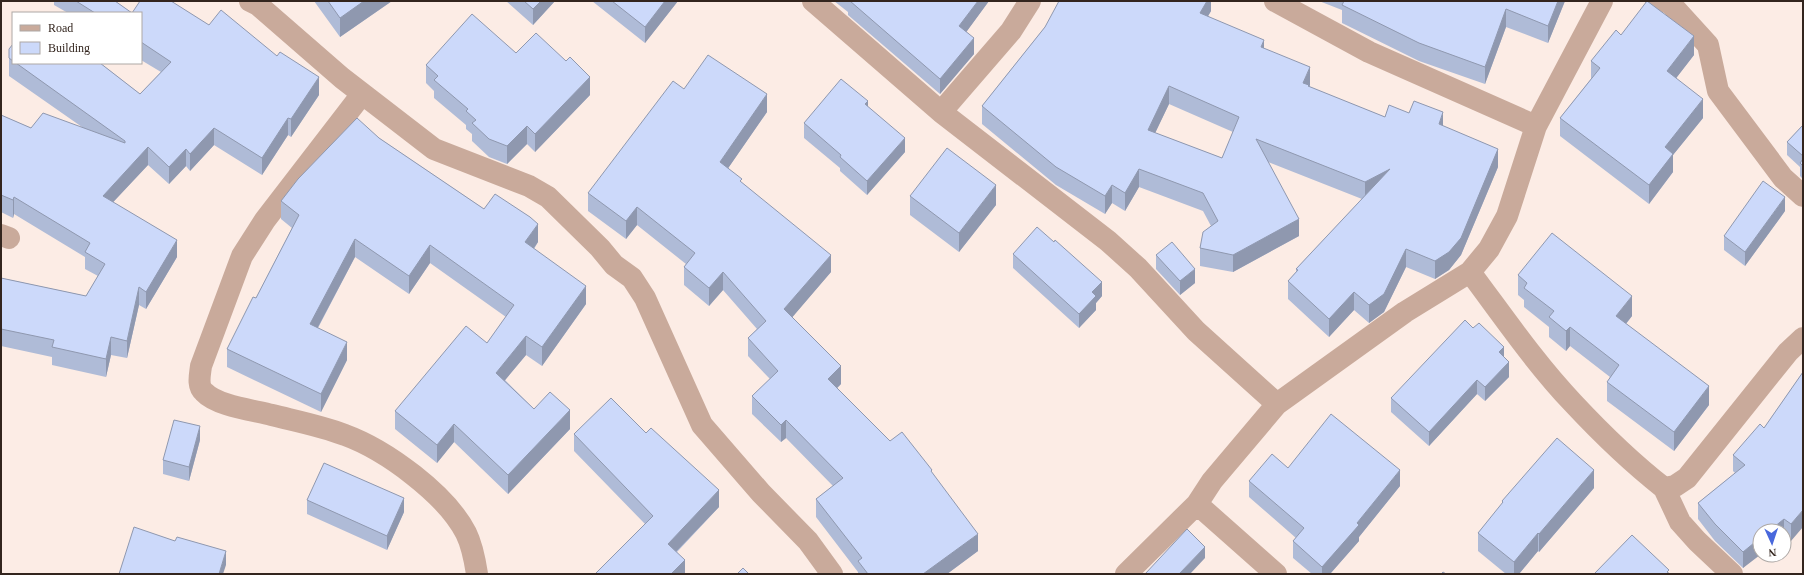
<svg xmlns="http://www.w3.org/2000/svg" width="1804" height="575" viewBox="0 0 1804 575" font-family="Georgia,serif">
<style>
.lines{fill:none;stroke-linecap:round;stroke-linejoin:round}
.minor{stroke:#c9aa9b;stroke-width:22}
.wall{fill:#afbbd7;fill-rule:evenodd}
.shaded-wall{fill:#8f98af}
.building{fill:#ccd9fa;stroke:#8f98af;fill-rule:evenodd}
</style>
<rect width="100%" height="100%" fill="#fcece5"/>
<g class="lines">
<path class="minor" d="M250 1 258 5 342 78 434 149 529 186 548 197 600 248 614 265 632 278 645 298 702 425 761 493 808 541 832 574
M813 1 941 112 1108 241 1138 268 1196 331 1277 404
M1275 1 1369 52 1536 126
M1656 1 1669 2 1708 45 1718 91 1783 178 1803 196
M362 94 265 220 242 256 201 366C200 375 197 386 204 392 217 406 253 410 272 415 296 421 322 426 345 435 386 450 446 494 466 533 472 545 475 561 477 574
M941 112 1011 31 1030 1
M1 235 9 238
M1470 272C1503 316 1535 363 1573 403 1601 433 1632 463 1664 488L1675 486 1687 478 1788 352 1803 338
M1664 488 1680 522 1697 541 1732 574
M1197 504 1276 574
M1126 574 1197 504 1212 481 1277 404 1405 312 1470 272 1489 249 1507 216 1536 126 1602 1"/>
</g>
<path class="wall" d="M54 1H115L132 13H68L54 5Z
M314 1H392L340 37Z
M506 1H555L533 25Z
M592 1H678L645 43Z
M834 1H989L966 32 974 54 940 94 848 15V12Z
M1207 1H1211V11L1208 16 1264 48 1310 85 1309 87 1385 117 1443 126 1498 167 1461 255 1449 270 1435 279 1406 267 1384 312 1369 323 1354 310 1329 337 1288 299V281L1296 272V269L1362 199 1268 162 1299 236 1233 272 1200 266V248L1211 226 1203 211 1139 187 1125 211 1112 203 1105 214 1056 185 982 124V106L1045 27ZM1169 104 1233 132 1222 158 1155 133Z
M1319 1H1565L1548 43 1506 27 1485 84 1419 61 1342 23V10Z
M141 13 319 95 291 137 288 135 262 175 214 145 190 171 186 166 169 184 148 165 113 202 177 257 146 309 139 305 127 358 111 355 106 377 52 365V357L1 346V278L86 296 98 276 85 269V257L14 214 13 218 1 212V115L31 128 82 127 9 76V49L13 44V63H100L140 94 161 72 141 60Z
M1621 35 1694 55 1676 78 1703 118 1673 155V172L1649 204 1560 136V118L1591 79V61Z
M516 53 590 95 535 152 527 144 507 164 489 157 472 141V134L466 129V125L434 98V91L426 83V65Z
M684 89 767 112 728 168 742 183 831 272 792 317 841 384 837 388 890 441 932 473 978 551 947 574H858V572L816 517V499L833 486 786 438 781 442 752 414V396L770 379 748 356V338L757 329 723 290 709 306 684 285V267L686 264 637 225 626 239 588 211V193Z
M868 107 905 152 867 195 840 171V168L804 138V123Z
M1803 125V179L1800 176V167L1787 155V142Z
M379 138 484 209 538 242 534 249 586 304 542 366 526 355 505 380 534 409 570 429 508 494 454 442 437 463 395 429V411L487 343 506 317 430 263 409 294 355 257 318 328 347 360 321 412 227 367V349L256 298 292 228 281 219V201Z
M910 196 996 205 959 252 910 215Z
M1785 211 1745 266 1724 250V236Z
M1013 254 1102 296 1096 303V310L1079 328 1013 268Z
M1156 255 1195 283 1180 295 1156 269Z
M1518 275 1632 316 1626 324 1709 405 1674 451 1607 401V382L1610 377 1570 346 1566 351 1549 337V327L1524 307V300L1518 295Z
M1504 357 1509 377 1485 401 1477 394 1429 446 1391 412V398Z
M1803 372 1791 541 1784 535V531L1743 568 1715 541 1698 519V503L1735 473 1733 471V455L1764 428Z
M574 434 719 507 677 552 685 574 645 524 574 451Z
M200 440 189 481 163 474V460Z
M1288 468 1400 486 1359 537V541L1330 574H1312L1293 558V541L1296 538 1249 497V481Z
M1594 488 1539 552 1538 551 1519 574H1506L1478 551V533L1502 504V501Z
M307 500 404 512 387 550 307 514Z"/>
<path class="shaded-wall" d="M364 1H392L340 37V18Z
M541 1H555L533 25V9Z
M665 1H678L645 43V27Z
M978 1H989L959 42V26Z
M1207 1H1211V11L1200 30V13Z
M1558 1H1565L1548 43V26Z
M1506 9V27L1485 84V67Z
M1694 36V55L1667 90V71Z
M974 38V54L940 94V79Z
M1264 40V58L1261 47Z
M1310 67V85L1309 87 1303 83Z
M319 77V95L291 137V119Z
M590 77V95L535 152V134Z
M1169 86V104L1148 148V130Z
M767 94V112L720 180V162Z
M1703 99V118L1673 155V172L1649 204V185L1665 147Z
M868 101V115L865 104Z
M1443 112V130L1439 124Z
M288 118V135L262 175V158Z
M527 126V144L507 164V146Z
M214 128V145L190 171V154Z
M905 138V152L867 195V181Z
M148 147V165L103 213V196Z
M186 149V166L169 184V167Z
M1498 149V167L1461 255 1449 270 1435 279V261Z
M1139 169V187L1125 211V193Z
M1390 169 1365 200V182Z
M996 185V205L959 252V233Z
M1112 185V203L1105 214V196Z
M14 197V214L13 218V200Z
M1785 197V211L1745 266V252Z
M637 207V225L626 239V221Z
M1299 219V236L1233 272V255Z
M538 224V242L525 261V242Z
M355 239V257L310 342V324Z
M177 240V257L146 309V292Z
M430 245V263L409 294V276Z
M1406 249V267L1384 312 1369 323V305Z
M831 255V272L784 327V309Z
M1195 269V283L1180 295V281Z
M723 272V290L709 306V288Z
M1102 282V296L1096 303V310L1079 328V314L1092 292Z
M586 286V304L542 366V347Z
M139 287V305L127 358V341Z
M1354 292V310L1329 337V319Z
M1632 296V316L1616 336V316Z
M1570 327V346L1566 351V331Z
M526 336V355L496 391V373Z
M111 337V355L106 377V359Z
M347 342V360L321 412V394Z
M1504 347V361L1499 352Z
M1509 362V377L1485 401V387Z
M841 366V384L828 397V379Z
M1477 380V394L1429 446V432Z
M1709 386V405L1674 451V432Z
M570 410V429L508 494V475Z
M786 420V438L781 442V425Z
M454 424V442L437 463V445Z
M200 426V440L189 481V467Z
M1400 470V486L1359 537V541L1330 574H1322V567L1357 523Z
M1594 470V488L1539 552V534Z
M719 490V507L668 560V544Z
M404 498V512L387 550V536Z
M1803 510V527L1791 541V524Z
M1784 519V535V531H1769Z
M1538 533V551L1519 574H1514V562Z
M978 534V551L947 574H923Z
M1760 538V555L1743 568V552Z
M1205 547V558L1190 574H1179Z
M226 551V565L223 574H219Z
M685 560V574H671Z"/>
<path class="building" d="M76 1H115L132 13H95Z
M140 1H171L209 25 221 10 277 56 280 52 319 77 291 119 288 118 262 158 214 128 190 154 186 149 169 167 148 147 103 196 177 240 146 292 139 287 127 341 111 337 106 359 52 347 54 340 1 329V278L86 296 105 264 85 252 90 243 14 197 13 200 1 195V115L31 128 43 113 125 143V141L16 63H100L140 94 171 62 141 42V13H132Z
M328 1H364L340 18Z
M524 1H541L533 9Z
M612 1H665L645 27Z
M850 1H978L959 26 974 38 940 79Z
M1059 1H1207L1200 13 1264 40 1261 47 1310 67 1303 83 1309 85 1308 86 1385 117 1389 105 1409 113 1414 101 1443 112 1439 124 1498 149 1461 238 1449 252 1435 261 1406 249 1384 294 1369 305 1354 292 1329 319 1288 281 1298 270 1296 269 1390 169 1365 182 1256 139 1299 219 1233 255 1200 248 1203 232 1218 221 1203 193 1139 169 1125 193 1112 185 1105 196 1056 167 982 106 1045 27ZM1169 86 1239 117 1222 158 1148 130Z
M1344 1H1558L1548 26 1506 9 1485 67 1419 43 1342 5Z
M1647 1 1694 36 1667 71 1703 99 1665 147 1673 154 1649 185 1560 118 1600 68 1591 61 1616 30 1621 35Z
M472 14 516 53 536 33 566 61 570 57 590 77 535 134 527 126 507 146 489 139 472 123 476 120 466 111 468 109 434 80 438 76 426 65Z
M13 44V61L9 58V49Z
M708 55 767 94 720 162 742 179 740 181 831 255 784 309 841 366 828 379 890 441 902 432 932 470 931 471 978 534 923 574H868L858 561 862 558 816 499 843 478 786 420 781 425 752 396 778 371 748 338 766 321 723 272 709 288 684 267 695 253 637 207 626 221 588 193 673 81 684 89Z
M841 79 868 101 865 104 905 138 867 181 840 157 841 155 804 123Z
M357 118 379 138 484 209 495 194 530 217 538 224 525 242 586 286 542 347 526 336 496 373 534 409 550 392 570 410 508 475 454 424 437 445 395 411 466 326 487 343 514 305 430 245 409 276 355 239 310 324 347 342 321 394 227 349 253 297 256 298 299 215 281 201 298 179Z
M1803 125V156L1787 142Z
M947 148 996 185 959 233 910 196Z
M1803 159V166L1800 163Z
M1763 181 1785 197 1745 252 1724 236Z
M1037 227 1054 242 1055 240 1102 282 1092 292 1096 296 1079 314 1013 254Z
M1552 233 1632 296 1616 316 1709 386 1674 432 1607 382 1619 365 1570 327 1566 331 1549 317 1554 311 1524 288 1527 283 1518 275Z
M1172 242 1195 269 1180 281 1156 255Z
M1465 320 1473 328 1479 323 1504 347 1499 352 1509 362 1485 387 1477 380 1429 432 1391 398Z
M1803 372V510L1791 524 1784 519 1769 531H1760V538L1743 552 1715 524 1698 503 1745 465 1733 455 1760 424 1764 428Z
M611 398 646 433 651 428 719 490 668 544 685 560 671 574H595L653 516 574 434Z
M1331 414 1400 470 1357 523 1359 525 1322 567 1293 541 1304 528 1249 481 1272 454 1288 468Z
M174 420 200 426 189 467 163 460Z
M1557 438 1594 470 1539 534 1538 533 1514 562 1478 533 1503 502 1502 501Z
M324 463 404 498 387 536 307 500Z
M134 527 175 541 177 537 226 551 219 574H119Z
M1187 529 1205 547 1179 574H1145Z
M1632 535 1669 570 1667 572 1670 574H1594Z
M743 568 749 574H737Z
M1443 572 1446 574H1441Z"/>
<rect width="1804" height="575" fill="none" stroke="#33251e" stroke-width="4"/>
<rect x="12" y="12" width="130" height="52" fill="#ffffff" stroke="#ada8a5"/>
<rect x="20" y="25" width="20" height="6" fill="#c9aa9b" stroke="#ada8a5"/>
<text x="48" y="32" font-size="12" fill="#33251e">Road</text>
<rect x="20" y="42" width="20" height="12" fill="#ccd9fa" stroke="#ada8a5"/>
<text x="48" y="52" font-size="12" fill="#33251e">Building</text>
<g transform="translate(1772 543) rotate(177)"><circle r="19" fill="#ffffff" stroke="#ada8a5"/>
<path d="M0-3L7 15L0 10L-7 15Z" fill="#4968dc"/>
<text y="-6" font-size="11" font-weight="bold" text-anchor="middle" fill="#33251e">N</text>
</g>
</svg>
